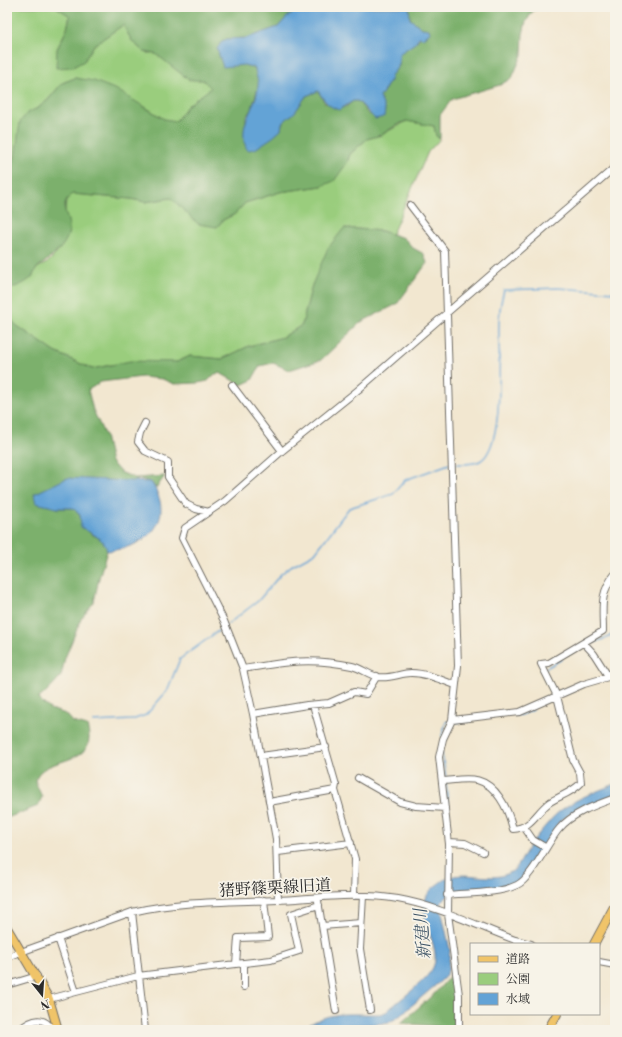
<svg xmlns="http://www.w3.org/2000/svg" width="622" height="1037" viewBox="0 0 622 1037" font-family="'Libre Bodoni','Noto Serif JP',serif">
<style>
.green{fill:#9acd7d;stroke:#627c54}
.forest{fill:#7bb06c;stroke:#536e4c}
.water{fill:#63a3d6;stroke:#476780}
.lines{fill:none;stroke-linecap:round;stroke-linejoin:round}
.stream{stroke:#63a3d6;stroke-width:1.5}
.minor-casing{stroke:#716d65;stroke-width:8}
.major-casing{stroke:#716d65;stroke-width:10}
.minor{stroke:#fff;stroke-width:6}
.major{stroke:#f0c469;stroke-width:8}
.labels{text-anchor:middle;stroke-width:3.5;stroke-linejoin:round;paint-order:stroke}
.street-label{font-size:16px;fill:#2b2b2b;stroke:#f7f3e8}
.water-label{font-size:17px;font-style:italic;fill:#3f5567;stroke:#f7f3e8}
</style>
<rect width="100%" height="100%" fill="#f7f3e8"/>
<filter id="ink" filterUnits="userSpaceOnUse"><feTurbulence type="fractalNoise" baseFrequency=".025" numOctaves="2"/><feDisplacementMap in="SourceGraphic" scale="8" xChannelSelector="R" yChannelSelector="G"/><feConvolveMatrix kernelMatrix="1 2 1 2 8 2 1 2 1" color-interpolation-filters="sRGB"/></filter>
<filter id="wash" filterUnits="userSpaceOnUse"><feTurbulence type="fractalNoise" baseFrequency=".012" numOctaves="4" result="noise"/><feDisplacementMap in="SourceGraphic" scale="16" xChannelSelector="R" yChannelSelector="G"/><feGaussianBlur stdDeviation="0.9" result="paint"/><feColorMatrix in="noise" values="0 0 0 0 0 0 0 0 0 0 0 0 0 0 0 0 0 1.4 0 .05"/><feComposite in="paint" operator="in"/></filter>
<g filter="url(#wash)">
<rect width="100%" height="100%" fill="#f2e7d0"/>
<path class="green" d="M7 7H56L70 15 67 29 57 49 84 61 94 45 123 25 132 41 144 52 156 54 169 63 180 73 203 80 212 88 188 105 176 121 164 119 142 105 75 78 62 83 48 100 38 108 27 113 18 141 15 158 7 168Z
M407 121 434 126 436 136 440 139 428 152 392 234 382 231 345 228 312 285 302 325 283 337 249 346 222 359 190 356 177 362 110 365 92 369 55 352 16 325 7 315V289L32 277 37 268 47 263 56 254 63 244 68 224 65 214 66 199 72 194 131 199 145 202 171 198 217 227 223 220 235 214 245 203 280 192 322 186 347 163 350 154 367 139 381 135Z"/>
<path class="forest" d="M56 7H302L287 17 278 27 247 38 227 39 244 65 255 68 259 84 252 108 246 117 245 145 255 149 281 130 282 123 295 112 306 96 318 91 325 103 346 107 353 101H358L369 115 385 110 380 97 390 81 391 76 399 66V54L415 43 429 29 422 28 410 19 409 7H540L532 12 526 22 523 34 522 55 512 78 500 85 452 99 440 115V139L436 136 434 126 406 121 397 125 381 135 367 139 360 145 350 154 347 163 334 181 322 186 280 192 245 203 235 214 223 220 217 227 198 224 171 198 145 202 131 199 72 194C57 208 70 215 69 230 67 247 50 258 38 267 35 270 34 274 32 277 25 284 16 287 7 289V168L15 158 20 122 27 113 38 108 48 100 62 83 75 78 94 81 117 90 164 119 176 121 188 105 211 88 203 80H189L156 54 144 52 132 41 123 25 94 45 84 61 73 67 56 68 57 49 67 29 70 16Z
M344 228 382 231 404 238 413 248 424 254 427 263 397 304 361 322 321 360 289 370 273 363 260 366 252 380 241 385 220 373 215 374 208 381 198 383 174 384 162 379 142 377 101 382 88 390 93 410 105 436 111 462 120 472 135 478 165 476 156 488 151 482 140 479 57 508H73L80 515 91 534 101 539 107 546V551L99 578 94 602 81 619 65 658 61 676 48 690 38 699 50 709 66 714 73 722 87 726C99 763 56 757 40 772 38 774 36 778 35 781L42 797 38 806 7 818V315L16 325 55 352 92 369 130 361 177 362 190 356 222 359 249 346 283 337 302 325 312 285 328 248Z
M452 974 456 997 454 1028 401 1023 435 993Z"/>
<path class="water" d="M302 7H409L410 19 422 28 429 29 430 33 423 38 419 37 415 43 399 54V65L391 76 390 81 380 97 385 110 384 117 375 119 358 101H353L339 110C327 106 325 101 318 91L306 96 295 112 282 123 281 130 273 137 255 149 247 150C236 123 256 111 258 86 259 81 255 74 255 68L244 65 223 67 217 49 222 41 227 39 247 38 278 27 287 17Z
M67 478 151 482C178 521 146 548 107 551 105 538 91 534 81 527L80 515 73 508H57L36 503 34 494Z
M615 784V796L572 813 560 821 520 881 505 887 452 892 440 904 450 950 448 971 443 979 397 1018 389 1022 378 1024 342 1025 325 1030H301C330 1009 346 1015 380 1014L386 1012C400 999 420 986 431 971 446 950 415 920 426 898 429 890 435 886 442 881 463 867 488 884 509 873 519 869 523 855 529 847 534 839 541 831 548 823 565 802 590 794 615 784Z"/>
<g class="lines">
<path class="stream" d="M453 464C462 464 472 465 480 461 506 446 498 351 499 324 499 313 501 301 504 290L558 288 615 292
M228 624 258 601 281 574 291 566 315 553 349 508 393 494 405 480 449 464
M588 644 607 638 615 633
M546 668 562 659
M516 715H521L533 710
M93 722 132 720 146 715 167 691 180 659 225 626
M456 722 470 721
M442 736 446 722H448
M442 754 446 778
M446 782 448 808"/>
</g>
</g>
<g filter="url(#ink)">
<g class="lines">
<g class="minor-casing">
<path id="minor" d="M410 205 445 251 458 666 452 720 443 739 439 757 449 844 448 914 459 995V1030
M232 385 282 451
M145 423 140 433 138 442 145 451 168 462V477L186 504 196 509 209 512
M584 643 594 654 608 676
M243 669C284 662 310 657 352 666 361 668 369 675 378 677 390 679 401 673 411 673 426 673 442 680 455 685
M313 705 336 785 335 790 355 859 354 896
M253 714 307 705 329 703 354 692 366 694 377 676
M452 720 520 712 584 684 615 675
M261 756 326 747
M358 778 400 802 416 806 445 808
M443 781C468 779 484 774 500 798 507 808 510 817 513 829 532 828 536 812 550 802 560 796 573 792 581 783L580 773 573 760 557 696 541 664 549 663 603 631C603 609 599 593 615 574
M269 802 335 790
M524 827 533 840 545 847
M449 842 465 843 483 852
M278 852 351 843
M447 895C466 893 499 894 517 885 532 878 547 843 559 829 572 813 596 805 615 798
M363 896 360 949 370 1010
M278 900 276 839 253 714 243 669 224 621 182 538 185 528 225 501 282 451 358 390 615 167
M318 901 336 1011
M132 912 145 1030
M322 926 361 923
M58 938 76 992
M7 957 132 912C180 901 229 902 277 900 317 898 358 892 398 899 438 906 477 926 515 940L531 944
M599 962 615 965
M244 963 271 960 299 951 291 914 319 905
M236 964 238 938 268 937 264 900
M7 985 37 976
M49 999 138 976 244 963V987
M19 1030C28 1022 39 1015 49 1025"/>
</g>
<g class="major-casing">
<path id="major" d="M7 928 49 999 58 1030
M594 944 615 905
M548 1030 557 1014"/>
</g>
<use href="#minor" class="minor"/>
<use href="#major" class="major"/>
</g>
</g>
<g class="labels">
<g class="street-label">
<text transform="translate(275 887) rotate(-3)" y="6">猪野篠栗線旧道</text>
</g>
<g class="water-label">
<text transform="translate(422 934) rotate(-95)" y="6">新建川</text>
</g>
</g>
<rect width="622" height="1037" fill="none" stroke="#f7f3e8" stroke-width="24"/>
<rect x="470" y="943" width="130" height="72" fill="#f7f3e8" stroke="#a5a39c"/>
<rect x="478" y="956" width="20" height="6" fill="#f0c469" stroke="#a5a39c"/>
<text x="506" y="963" font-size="12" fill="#2b2b2b">道路</text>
<rect x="478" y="973" width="20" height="12" fill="#9acd7d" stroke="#a5a39c"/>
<text x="506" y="983" font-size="12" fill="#2b2b2b">公園</text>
<rect x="478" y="993" width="20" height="12" fill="#63a3d6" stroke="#a5a39c"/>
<text x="506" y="1003" font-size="12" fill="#2b2b2b">水域</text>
<g transform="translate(42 995) rotate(163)" stroke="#f7f3e8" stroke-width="3" paint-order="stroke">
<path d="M0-3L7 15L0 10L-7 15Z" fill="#2b2b2b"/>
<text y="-6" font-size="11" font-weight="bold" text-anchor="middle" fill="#2b2b2b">N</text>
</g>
</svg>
